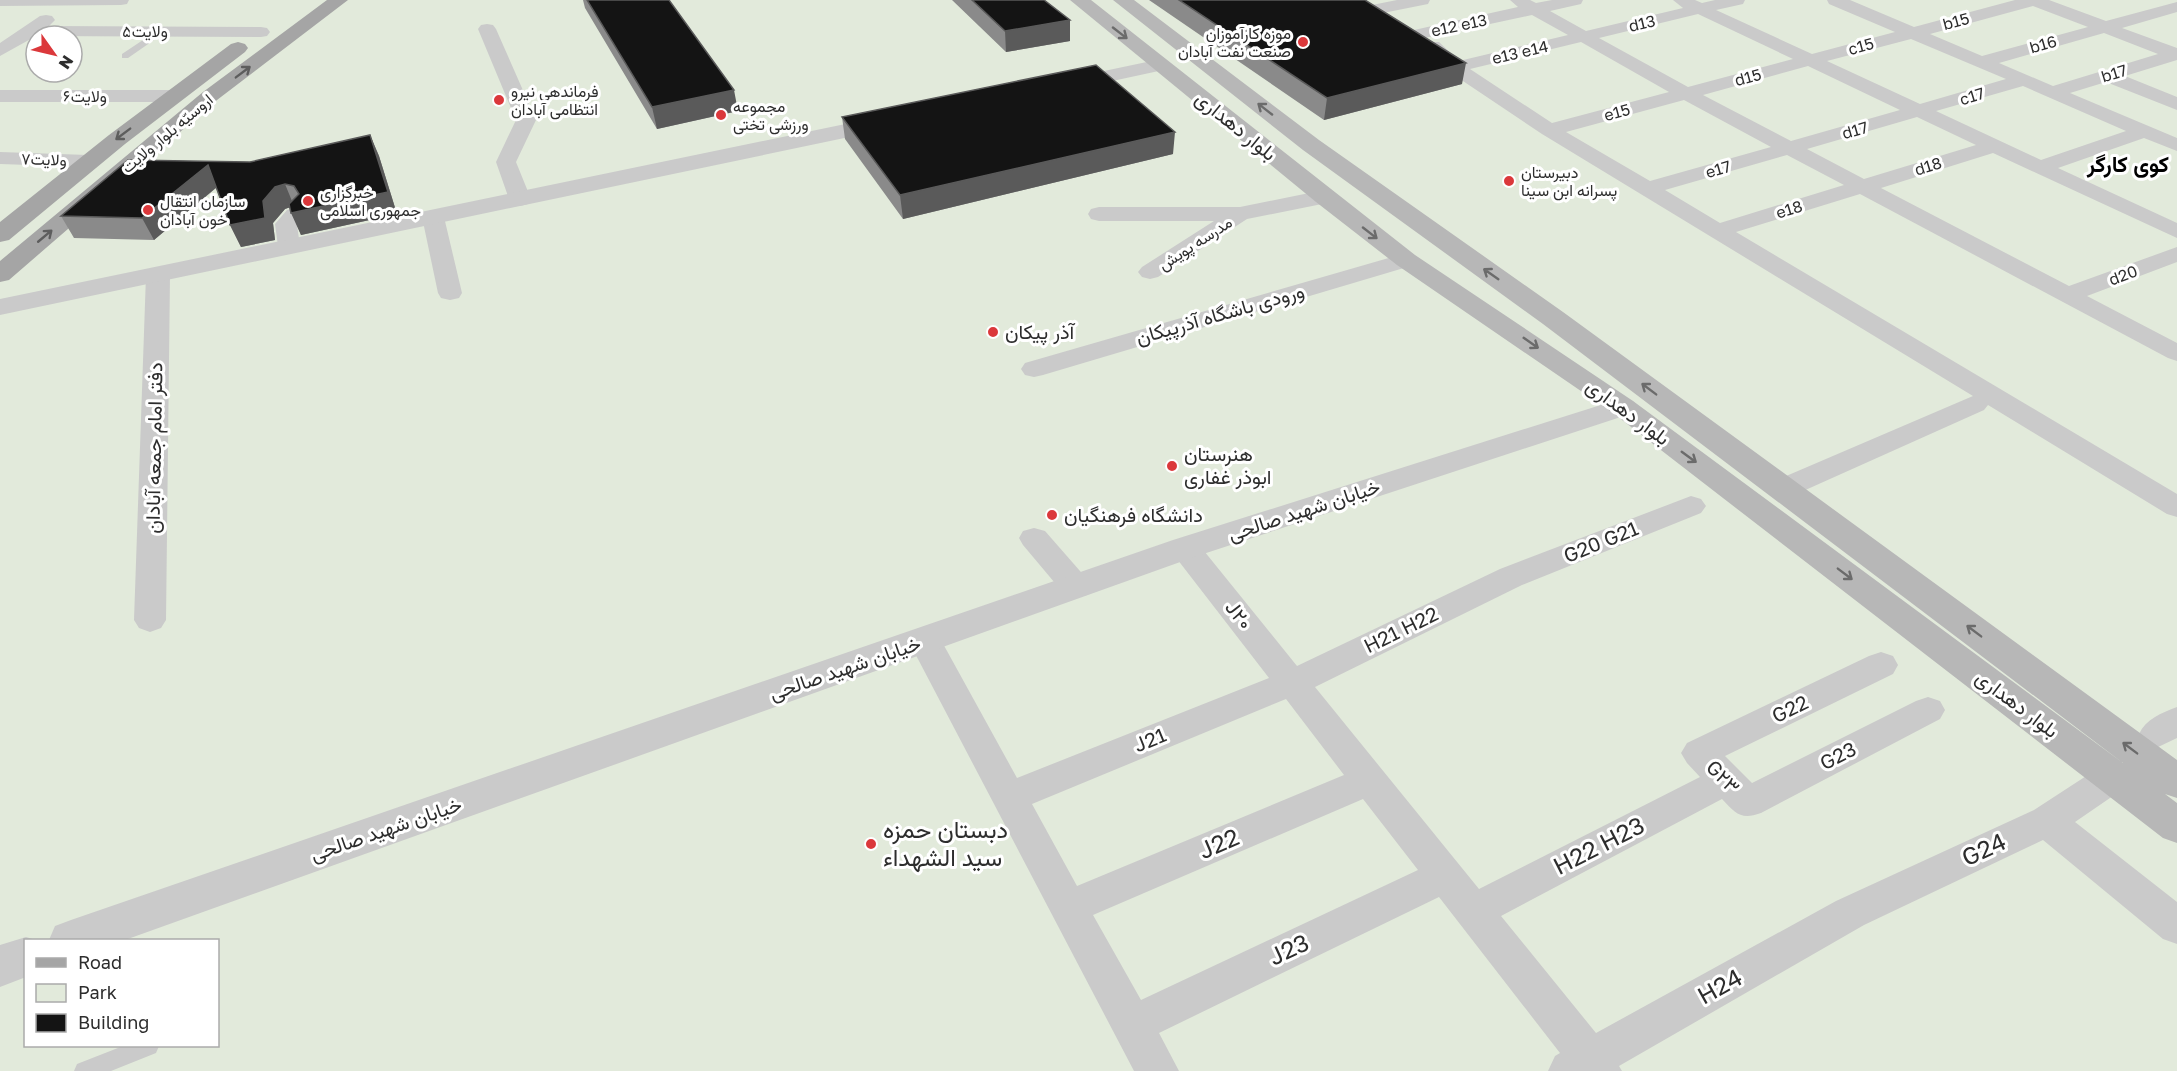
<svg xmlns="http://www.w3.org/2000/svg" width="2177" height="1071" viewBox="0 0 2177 1071" font-family="'Golos Text',Vazirmatn,sans-serif">
<style>
.green{fill:#e2eadb;fill-rule:evenodd}
.lines{fill:none;stroke-linecap:round;stroke-linejoin:round}
.service{fill:#cacaca;fill-rule:evenodd}
.minor{fill:#cacaca;fill-rule:evenodd}
.tertiary{fill:#cacaca;fill-rule:evenodd}
.secondary{fill:#b7b7b7;fill-rule:evenodd}
.primary{fill:#a5a5a5;fill-rule:evenodd}
.wall{fill:#8a8a8a}
.shaded-wall{fill:#5a5a5a}
.building{fill:#141414;stroke:#5a5a5a;stroke-width:1.5}
.oneway{stroke:#6b6b6b}
.oneway2{stroke:#5d5d5d}
.poi-dot{fill:#db383b;stroke:#fff;stroke-width:2}
.labels{text-anchor:middle;stroke-width:6;stroke-linejoin:round;paint-order:stroke}
.far-street-label{font-size:16px;fill:#2d2d2d;stroke:#fff}
.far-poi-label{font-size:16px;fill:#2d2d2d;stroke:#fff;text-anchor:start}
.street-label{font-size:20px;fill:#2d2d2d;stroke:#fff}
.poi-label{font-size:20px;fill:#2d2d2d;stroke:#fff;text-anchor:start}
.far-district-label{font-size:22px;font-weight:bold;fill:#000;stroke:#fff}
.near-poi-label{font-size:24px;fill:#2d2d2d;stroke:#fff;text-anchor:start}
.near-street-label{font-size:24px;fill:#2d2d2d;stroke:#fff}
</style>
<rect width="100%" height="100%" fill="#fff"/>
<path class="green" d="M0 0H2177V1071H0ZM36 36H72V72H36ZM26 940H218V1046H26Z"/>
<g class="lines">
<path class="service" d="M161 28 164 29V33L128 58H122V54Z
M123 1046H159L156 1053 111 1071H74L77 1064Z"/>
<path class="minor" d="M0 0H129L127 4 121 5 0 6Z
M1397 0H1430L1428 4 1378 14 1372 13 1369 9 1372 5Z
M1510 0H1530L1536 3 1552 0H1583L1581 4 1550 11 1586 31 1683 8 1673 0H1695L1702 3 1715 0H1745L1743 4 1716 10 1812 54 1895 32 1829 4 1827 0H1850L1914 27 2015 0H2049L2106 21 2177 2V12L2122 28 2177 48V60L2125 76 2177 97V110L2106 82 2070 93 2177 138V151L2144 138 2058 168 2177 223V238L1993 153 1881 188 2069 286 2177 247V262L2087 296 2177 343V361L2168 358 1860 194 1736 232 2177 494V517L2167 514 1988 405 1984 410 1792 496 1782 498 1772 496 1768 489 1772 482 1973 396 1542 134 1448 71 1424 46 1427 42H1439L1459 61 1568 35 1532 15 1420 39 1414 38 1411 34 1414 30 1518 7ZM2033 6 2088 27 1982 56 1930 34ZM1698 14 1793 59 1688 87 1599 38ZM2104 33 2158 54 2053 86 1999 63ZM1911 39 2006 79 1920 104 1827 61ZM1581 42 1669 92 1552 123 1470 69ZM1808 66 1900 110 1791 141 1703 95ZM2023 86 2126 131 2041 160 1936 111ZM1684 100 1771 147 1650 181 1566 132ZM1917 117 1976 145 1864 179 1807 149ZM1787 155 1844 185 1720 223 1665 190Z
M46 15 52 16 55 20 49 26 261 27 267 28 270 32 267 36 261 37 36 36 0 56V43L40 16Z
M487 24 493 25 496 29 536 120 516 162 531 199 528 204 520 206 512 204 509 199 496 162 516 120 478 29 481 25Z
M0 90H170L177 92 180 96 177 100 170 102H0Z
M0 152 88 155 95 157 98 161 95 165 88 167 0 164Z
M1324 190 1332 192 1335 197 1332 202 1247 219 1158 277 1150 279 1142 277 1138 272 1142 267 1214 221H1099L1091 219 1088 214 1091 209 1099 207H1240Z
M295 208 303 210 306 215 297 225 300 246 297 251 289 253 281 251 278 246 275 224 287 210Z
M433 210 441 212 444 217 462 293 459 298 450 300 441 298 438 293 422 217 425 212Z
M1406 253 1414 255 1418 260 1414 265 1043 375 1034 377 1025 375 1021 369 1025 363Z
M158 268 166 270 170 275 166 620 161 628 150 632 139 628 134 620 146 275 150 270Z
M1691 496 1701 499 1706 506 1701 513 1522 585 1315 687 1479 889 1700 777 1687 763 1681 753 1687 743 1869 656 1881 652 1893 656 1898 665 1893 674 1725 756 1752 783 1916 701 1928 697 1940 701 1945 710 1940 719 1761 813C1741 820 1736 814 1722 799L1501 916 1596 1033 1836 901 2034 810 2100 767 2113 762 2126 767 2131 777 2126 787 2075 822 2177 902V944L2163 939 2043 840 1864 925 1619 1066 1622 1071H1548L1555 1056 1560 1053 1439 897 1159 1033 1179 1071H1134L908 640 912 631 924 628 936 631 1017 778 1269 678 1174 555 1170 548 1174 541 1185 538 1196 541 1297 666 1500 569ZM1286 699 1344 775 1077 886 1032 804ZM1363 799 1418 870 1141 1000 1093 915Z
M1034 528 1045 531 1087 579 1092 587 1087 595 1076 598 1065 595 1023 545 1019 538 1023 531Z
M2177 707V738L2156 748 2144 744 2139 734C2146 719 2161 713 2177 707Z"/>
<path class="tertiary" d="M1161 59 1168 61 1171 65 1168 69 1066 91 1059 89 1056 85 1059 81 1066 79Z
M889 115 897 117 900 122 897 127 0 315V299Z
M1623 398 1633 401 1638 407 1633 413 1197 556 125 940H49L55 926 71 920 1173 540Z
M26 937 36 940H26V977L0 987V945Z"/>
<path class="secondary" d="M1070 0H1091L1415 255 1633 401 2123 763 1543 324 1303 150 1113 0H1134L1319 140 1563 312 2177 760V798L2165 794 2177 803V843L2163 838 1613 413 1397 265 1316 202Z"/>
<path class="primary" d="M327 0H348L217 100 9 280 0 282V261L203 92Z
M238 42 245 44 248 48 245 52 125 144 9 240 0 242V222L109 135 231 44Z"/>
</g>
<path class="wall" d="M583 0H669L738 111 657 129 585 8Z
M952 0H1044L1070 41 1006 52Z
M1149 0H1365L1462 84 1324 120Z
M842 117 1173 154 903 219 845 139Z
M370 135 379 156 397 214 301 235 290 207 285 209 273 223 275 240 241 247 230 225 216 188 154 240 74 238 61 216 250 162Z"/>
<path class="shaded-wall" d="M1070 20V41L1006 52 1005 31Z
M1466 63 1462 84 1324 120 1327 98Z
M734 90 738 111 657 129 652 107Z
M1175 132 1173 154 903 219 900 195Z
M370 135 379 156 397 214 301 235 291 213Z
M208 165 218 186 154 240 142 218Z
M285 184 294 206 285 209 273 223 275 240 241 247 230 225 263 201 275 187Z"/>
<path class="building" d="M587 0H669L734 90 652 107Z
M972 0H1044L1070 20 1005 31Z
M1179 0H1365L1466 63 1327 98Z
M1096 65 1175 132 900 195 842 117Z
M370 135 388 192 291 213 289 204 299 194 294 186 285 184 275 187 263 201 265 218 230 225 208 165 142 218 61 216 128 160 250 162Z"/>
<defs><path id="oneway-shaft" d="M-6 0H5M1.5-3L5.5 0L1.5 3" fill="none" stroke-width="1.6" stroke-linecap="round" stroke-linejoin="round" transform="scale(1.5)"/></defs>
<g class="oneway">
<use href="#oneway-shaft" transform="translate(1120 33) rotate(38)"/>
<use href="#oneway-shaft" transform="translate(1265 109) rotate(-142)"/>
<use href="#oneway-shaft" transform="translate(1370 233) rotate(38)"/>
<use href="#oneway-shaft" transform="translate(1491 274) rotate(-145)"/>
<use href="#oneway-shaft" transform="translate(1531 343) rotate(35)"/>
<use href="#oneway-shaft" transform="translate(1649 389) rotate(-143)"/>
<use href="#oneway-shaft" transform="translate(1689 457) rotate(36)"/>
<use href="#oneway-shaft" transform="translate(1845 574) rotate(37)"/>
<use href="#oneway-shaft" transform="translate(1974 631) rotate(-143)"/>
<use href="#oneway-shaft" transform="translate(2130 748) rotate(-143)"/>
</g>
<g class="oneway2">
<use href="#oneway-shaft" transform="translate(243 72) rotate(-37)"/>
<use href="#oneway-shaft" transform="translate(123 134) rotate(143)"/>
<use href="#oneway-shaft" transform="translate(45 236) rotate(-40)"/>
</g>
<g class="poi-dot">
<circle cx="1303" cy="42" r="6"/>
<circle cx="499" cy="100" r="6"/>
<circle cx="721" cy="115" r="6"/>
<circle cx="1509" cy="181" r="6"/>
<circle cx="308" cy="201" r="6"/>
<circle cx="148" cy="210" r="6"/>
<circle cx="993" cy="332" r="6"/>
<circle cx="1172" cy="466" r="6"/>
<circle cx="1052" cy="515" r="6"/>
<circle cx="871" cy="844" r="6"/>
</g>
<g class="labels">
<g class="far-street-label">
<text transform="translate(1956 21) rotate(-15)" y="6">b15</text>
<text transform="translate(1642 23) rotate(-13)" y="6">d13</text>
<text transform="translate(1459 25) rotate(-12)" y="6">e12 e13</text>
<text x="145" y="37">ولایت۵</text>
<text transform="translate(2043 44) rotate(-16)" y="6">b16</text>
<text transform="translate(1861 46) rotate(-15)" y="6">c15</text>
<text transform="translate(1520 52) rotate(-13)" y="6">e13 e14</text>
<text transform="translate(2114 73) rotate(-17)" y="6">b17</text>
<text transform="translate(1748 77) rotate(-15)" y="6">d15</text>
<text x="85" y="102">ولایت۶</text>
<text transform="translate(1972 96) rotate(-17)" y="6">c17</text>
<text transform="translate(1617 112) rotate(-15)" y="6">e15</text>
<text transform="translate(1855 130) rotate(-16)" y="6">d17</text>
<text transform="translate(167 133) rotate(-40)" y="6">اروسیّه بلوار ولایت</text>
<text transform="translate(44 159) rotate(2)" y="6">ولایت۷</text>
<text transform="translate(1928 166) rotate(-17)" y="6">d18</text>
<text transform="translate(1718 169) rotate(-16)" y="6">e17</text>
<text transform="translate(1789 209) rotate(-17)" y="6">e18</text>
<text transform="translate(1195 243) rotate(-33)" y="6">مدرسه پویش</text>
<text transform="translate(2123 275) rotate(-21)" y="6">d20</text>
</g>
<g class="far-poi-label">
<text x="1291" y="39" text-anchor="end">موزه کارآموزان<tspan x="1291" dy="18">صنعت نفت آبادان</tspan></text>
<text x="511" y="97">فرماندهی نیرو<tspan x="511" dy="18">انتظامی آبادان</tspan></text>
<text x="733" y="112">مجموعه<tspan x="733" dy="18">ورزشی تختی</tspan></text>
<text x="1521" y="178">دبیرستان<tspan x="1521" dy="18">پسرانه ابن سینا</tspan></text>
<text x="320" y="198">خبرگزاری<tspan x="320" dy="18">جمهوری اسلامی</tspan></text>
<text x="160" y="207">سازمان انتقال<tspan x="160" dy="18">خون آبادان</tspan></text>
</g>
<g class="street-label">
<text transform="translate(1236 126) rotate(39)" y="7">بلوار دهداری</text>
<text transform="translate(1220 314) rotate(-16)" y="7">ورودی باشگاه آذرپیکان</text>
<text transform="translate(1628 412) rotate(36)" y="7">بلوار دهداری</text>
<text transform="translate(154 448) rotate(-89)" y="7">دفتر امام جمعه آبادان</text>
<text transform="translate(1304 510) rotate(-18)" y="7">خیابان شهید صالحی</text>
<text transform="translate(1601 542) rotate(-22)" y="7">G20 G21</text>
<text transform="translate(1239 615) rotate(52)" y="7">J۲۰</text>
<text transform="translate(1401 630) rotate(-26)" y="7">H21 H22</text>
<text transform="translate(845 668) rotate(-19)" y="7">خیابان شهید صالحی</text>
<text transform="translate(2017 704) rotate(37)" y="7">بلوار دهداری</text>
<text transform="translate(1790 709) rotate(-26)" y="7">G22</text>
<text transform="translate(1150 740) rotate(-22)" y="7">J21</text>
<text transform="translate(1838 756) rotate(-27)" y="7">G23</text>
<text transform="translate(1723 777) rotate(45)" y="7">G۲۳</text>
<text transform="translate(386 829) rotate(-19)" y="7">خیابان شهید صالحی</text>
</g>
<g class="poi-label">
<text x="1005" y="339">آذر پیکان</text>
<text x="1184" y="461">هنرستان<tspan x="1184" dy="23">ابوذر غفاری</tspan></text>
<text x="1064" y="522">دانشگاه فرهنگیان</text>
</g>
<g class="far-district-label">
<text x="2128" y="172">کوی کارگر</text>
</g>
<g class="near-poi-label">
<text x="883" y="838">دبستان حمزه<tspan x="883" dy="28">سید الشهداء</tspan></text>
</g>
<g class="near-street-label">
<text transform="translate(1219 844) rotate(-23)" y="8">J22</text>
<text transform="translate(1599 846) rotate(-27)" y="8">H22 H23</text>
<text transform="translate(1984 850) rotate(-25)" y="8">G24</text>
<text transform="translate(1289 950) rotate(-25)" y="8">J23</text>
<text transform="translate(1720 987) rotate(-29)" y="8">H24</text>
</g>
</g>
<rect x="24" y="939" width="195" height="108" fill="#ffffff" stroke="#ababab" stroke-width="1.5"/>
<rect x="36" y="958" width="30" height="9" fill="#a5a5a5" stroke="#ababab" stroke-width="1.5"/>
<text x="78" y="969" font-size="18" fill="#2d2d2d">Road</text>
<rect x="36" y="984" width="30" height="18" fill="#e2eadb" stroke="#ababab" stroke-width="1.5"/>
<text x="78" y="999" font-size="18" fill="#2d2d2d">Park</text>
<rect x="36" y="1014" width="30" height="18" fill="#141414" stroke="#ababab" stroke-width="1.5"/>
<text x="78" y="1029" font-size="18" fill="#2d2d2d">Building</text>
<g transform="translate(54 54) rotate(124)"><circle r="28" fill="#ffffff" stroke="#ababab" stroke-width="1.5"/>
<path d="M0-4.5L10 22L0 15L-10 22Z" fill="#db383b"/>
<text y="-9" font-size="16" font-weight="bold" text-anchor="middle" fill="#2d2d2d">N</text>
</g>
</svg>
